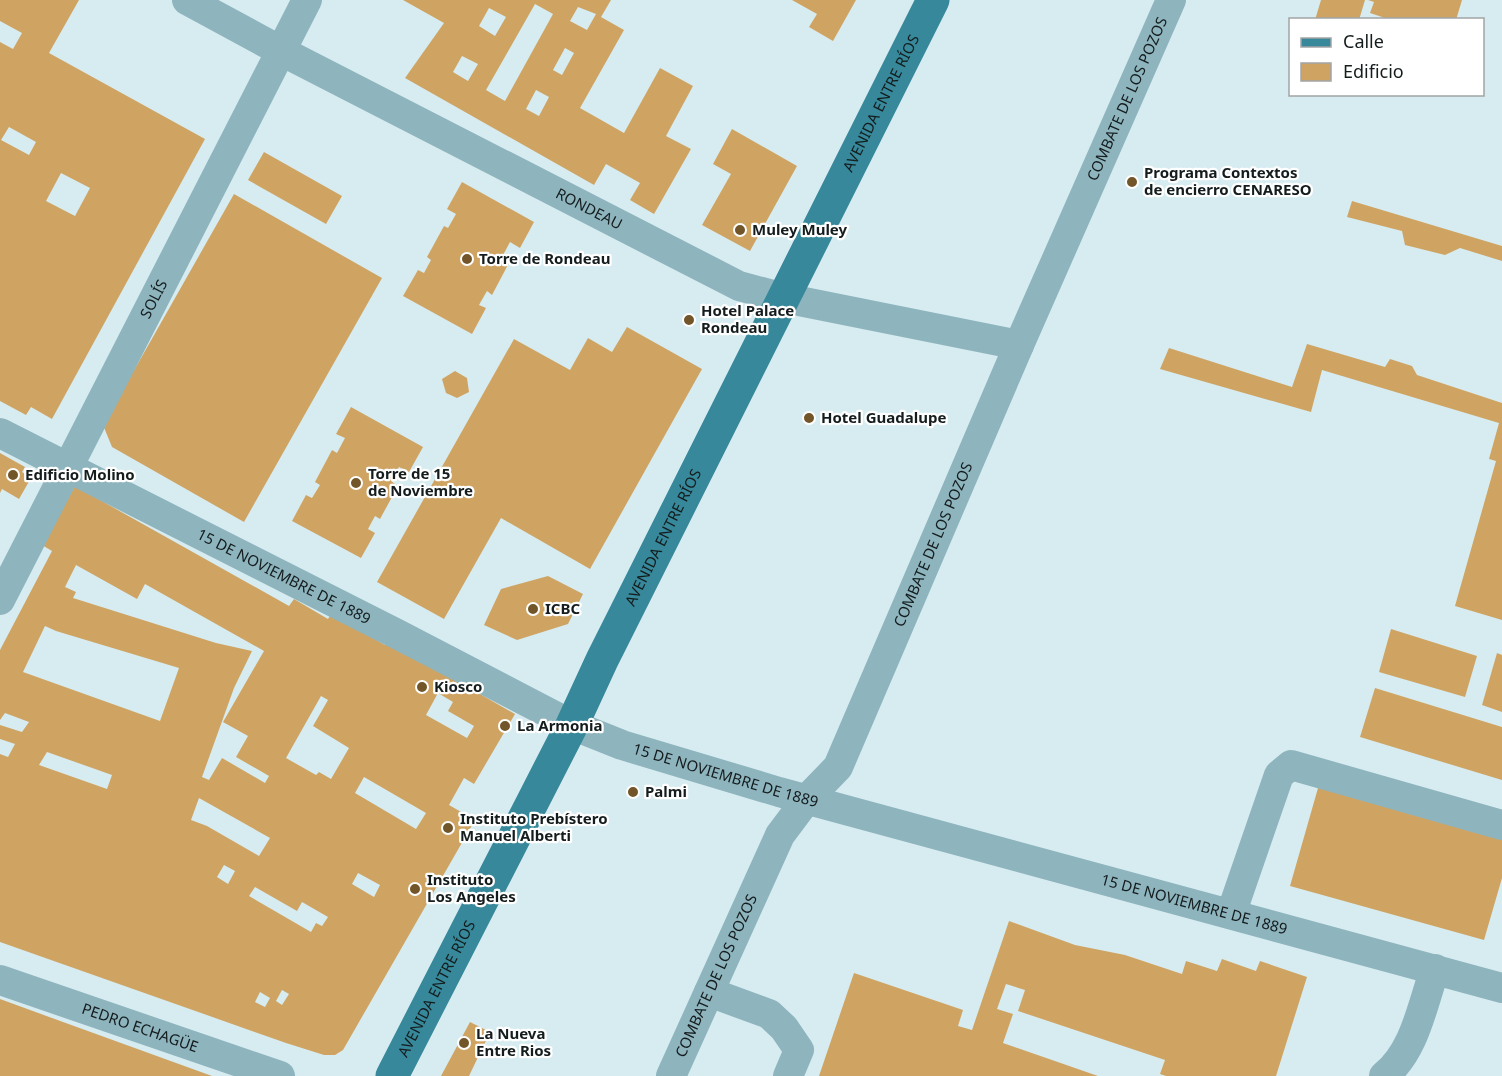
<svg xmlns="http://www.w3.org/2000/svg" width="1502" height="1076" viewBox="0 0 1502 1076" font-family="'Noto Sans',sans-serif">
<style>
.building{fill:#cfa463;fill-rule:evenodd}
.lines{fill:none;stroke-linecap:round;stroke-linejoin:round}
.minor{stroke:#8eb4be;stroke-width:30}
.major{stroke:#36889a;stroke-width:33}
.poi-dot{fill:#725629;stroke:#fff;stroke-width:2}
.labels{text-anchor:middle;stroke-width:4.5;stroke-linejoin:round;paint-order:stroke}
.street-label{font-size:15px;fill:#141c1d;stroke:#fff}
.poi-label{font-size:15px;font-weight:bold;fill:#141c1d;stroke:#fff;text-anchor:start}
</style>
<rect width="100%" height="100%" fill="#d7ecf1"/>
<path class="building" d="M0 0H79L49 53 205 139 52 419 31 407 26 415 0 401V42L13 49 22 33 0 21ZM9 127 36 142 29 155 1 140ZM61 173 90 188 75 216 46 201Z
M403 0H611L601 17 624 30 580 108 624 133 660 68 693 86 666 136 691 149 654 214 630 200 640 183 606 164 594 185 405 78 444 23ZM535 4 553 14 505 101 486 90ZM578 7 596 14 587 30 570 21ZM489 8 506 17 495 36 479 26ZM565 48 574 53 562 75 553 70ZM462 56 478 64 468 81 453 72ZM536 90 549 97 539 116 526 109Z
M792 0H856L833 41 809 27 817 14Z
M1321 0H1365L1359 20H1315Z
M1368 0H1462L1456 20H1391L1370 13 1374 2Z
M732 129 797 166 750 251 702 225 731 174 713 164Z
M264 152 342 196 326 224 248 180Z
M462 182 534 222 520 248 510 242 502 257 510 261 492 295 487 291 479 305 486 308 472 334 403 296 418 270 424 273 431 260 427 257 444 226 448 228 456 214 447 209Z
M234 194 382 278 244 522 112 447 103 425Z
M1352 201 1502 246V261L1460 248 1445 255 1405 245 1402 231 1347 217Z
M627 327 702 369 590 569 501 518 444 619 377 582 514 339 570 370 588 338 612 352Z
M1307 344 1385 367 1390 359 1412 366 1417 375 1502 403V620L1455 606 1496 461 1489 459 1499 423 1322 370 1311 412 1160 369 1169 348 1292 387Z
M455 371 467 378 469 392 457 398 446 393 442 379Z
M351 407 423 447 409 472 399 467 391 481 398 486 380 519 375 516 368 529 375 533 361 558 292 521 306 495 312 498 320 485 315 482 332 450 337 453 345 438 336 434Z
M0 453 25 467 22 472 31 478 19 499 2 489 0 493Z
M75 486 289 606 294 599 328 619 331 614 385 645 388 641 515 714 474 784 464 778 449 805 475 820 343 1050 335 1055H324L286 1043 0 942V754L8 757 15 744 0 739V725L22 732 29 722 5 713 0 720V650L52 551 42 545ZM76 565 137 599 145 584 264 651 223 722 248 736 236 757 269 776 265 783 222 758 209 780 202 777 234 688 252 651 216 643 73 598 76 592 65 587ZM45 626 56 631 179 668 160 721 23 672ZM438 693 453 702 448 711 474 726 467 738 426 715ZM321 696 328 700 313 726 349 748 331 779 319 772 316 775 286 758ZM47 752 112 775 107 789 39 765ZM364 777 426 813 416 829 355 793ZM199 798 270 838 259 856 207 826 191 820ZM224 865 235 871 228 884 217 877ZM358 873 380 885 374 897 352 884ZM255 887 297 911 302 902 328 917 322 926 316 923 311 932 249 896ZM282 990 289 994 282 1005 276 1001ZM260 992 270 998 265 1007 255 1002Z
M548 576 583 594 568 624 517 640 484 625 501 589Z
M1391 629 1477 656 1465 697 1379 672Z
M1497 653 1502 655V712L1482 705Z
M1375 688 1502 727V780L1360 737Z
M1320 781 1502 837V878L1484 940 1290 886Z
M1009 921 1075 945 1125 955 1182 974 1186 961 1217 971 1222 959 1256 971 1260 961 1307 977 1276 1076H1166L1160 1074 1165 1060 1018 1011 1025 990 1006 984 997 1009 1013 1014 1003 1043 1098 1076H819L854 973 963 1010 958 1026 972 1030Z
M0 999 52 1018 212 1076H0Z
M470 1022 490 1032 469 1076H441Z"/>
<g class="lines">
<g class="minor">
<path id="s1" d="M187 0 281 51 739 286 784 298 1019 345"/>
<path id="s2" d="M0 433 397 634 572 725 622 745 779 792 1502 988"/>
<path id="s3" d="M0 600 307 0"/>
<path d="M1231 914 1279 775 1291 765 1502 825"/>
<path id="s4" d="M0 980 280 1076"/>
<path d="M709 992 769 1014 784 1028 799 1050 788 1076"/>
<path id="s5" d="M671 1076 780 835 807 799 838 767 1019 345 1171 0"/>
<path d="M1384 1076C1415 1051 1422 1006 1435 969"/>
</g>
<path class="major" id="s6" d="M392 1076 572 725 602 660 933 0"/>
</g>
<g class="poi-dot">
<circle cx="1132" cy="182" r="6"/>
<circle cx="740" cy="230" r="6"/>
<circle cx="467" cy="259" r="6"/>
<circle cx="689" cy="320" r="6"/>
<circle cx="809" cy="418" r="6"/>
<circle cx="13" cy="475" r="6"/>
<circle cx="356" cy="483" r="6"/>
<circle cx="533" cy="609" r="6"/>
<circle cx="422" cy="687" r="6"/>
<circle cx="505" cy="726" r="6"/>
<circle cx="633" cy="792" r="6"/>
<circle cx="448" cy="828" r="6"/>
<circle cx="415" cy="889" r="6"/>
<circle cx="464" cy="1043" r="6"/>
</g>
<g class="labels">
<g class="street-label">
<text dy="5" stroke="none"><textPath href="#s5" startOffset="1082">COMBATE DE LOS POZOS</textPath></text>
<text dy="5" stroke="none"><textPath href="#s6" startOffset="1089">AVENIDA ENTRE RÍOS</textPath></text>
<text dy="5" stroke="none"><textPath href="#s1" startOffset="453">RONDEAU</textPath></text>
<text dy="5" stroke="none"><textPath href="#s3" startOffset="338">SOLÍS</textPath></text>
<text dy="5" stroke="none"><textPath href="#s6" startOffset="603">AVENIDA ENTRE RÍOS</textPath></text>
<text dy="5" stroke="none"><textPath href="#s5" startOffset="596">COMBATE DE LOS POZOS</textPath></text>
<text dy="5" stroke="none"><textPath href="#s2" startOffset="318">15 DE NOVIEMBRE DE 1889</textPath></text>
<text dy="5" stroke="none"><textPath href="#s2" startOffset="804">15 DE NOVIEMBRE DE 1889</textPath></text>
<text dy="5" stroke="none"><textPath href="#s2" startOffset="1290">15 DE NOVIEMBRE DE 1889</textPath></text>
<text dy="5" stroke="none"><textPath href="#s5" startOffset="110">COMBATE DE LOS POZOS</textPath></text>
<text dy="5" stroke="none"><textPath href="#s6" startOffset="98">AVENIDA ENTRE RÍOS</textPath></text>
<text dy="5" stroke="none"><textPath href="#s4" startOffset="148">PEDRO ECHAGÜE</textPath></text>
</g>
<g class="poi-label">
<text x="1144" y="178">Programa Contextos<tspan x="1144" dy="17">de encierro CENARESO</tspan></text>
<text x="752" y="235">Muley Muley</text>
<text x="479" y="264">Torre de Rondeau</text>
<text x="701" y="316">Hotel Palace<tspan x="701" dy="17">Rondeau</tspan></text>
<text x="821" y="423">Hotel Guadalupe</text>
<text x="368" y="479">Torre de 15<tspan x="368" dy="17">de Noviembre</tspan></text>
<text x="25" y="480">Edificio Molino</text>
<text x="545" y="614">ICBC</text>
<text x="434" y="692">Kiosco</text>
<text x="517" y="731">La Armonia</text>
<text x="645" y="797">Palmi</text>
<text x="460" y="824">Instituto Prebístero<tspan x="460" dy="17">Manuel Alberti</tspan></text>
<text x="427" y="885">Instituto<tspan x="427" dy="17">Los Angeles</tspan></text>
<text x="476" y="1039">La Nueva<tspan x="476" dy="17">Entre Rios</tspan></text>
</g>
</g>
<rect x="1289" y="18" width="195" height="78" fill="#ffffff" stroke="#a1a4a5" stroke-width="1.5"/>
<rect x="1301" y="38" width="30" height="9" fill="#36889a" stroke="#a1a4a5" stroke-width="1.5"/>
<text x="1343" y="48" font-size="18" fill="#141c1d">Calle</text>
<rect x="1301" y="63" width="30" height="18" fill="#cfa463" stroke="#a1a4a5" stroke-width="1.5"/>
<text x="1343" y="78" font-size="18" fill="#141c1d">Edificio</text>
</svg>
